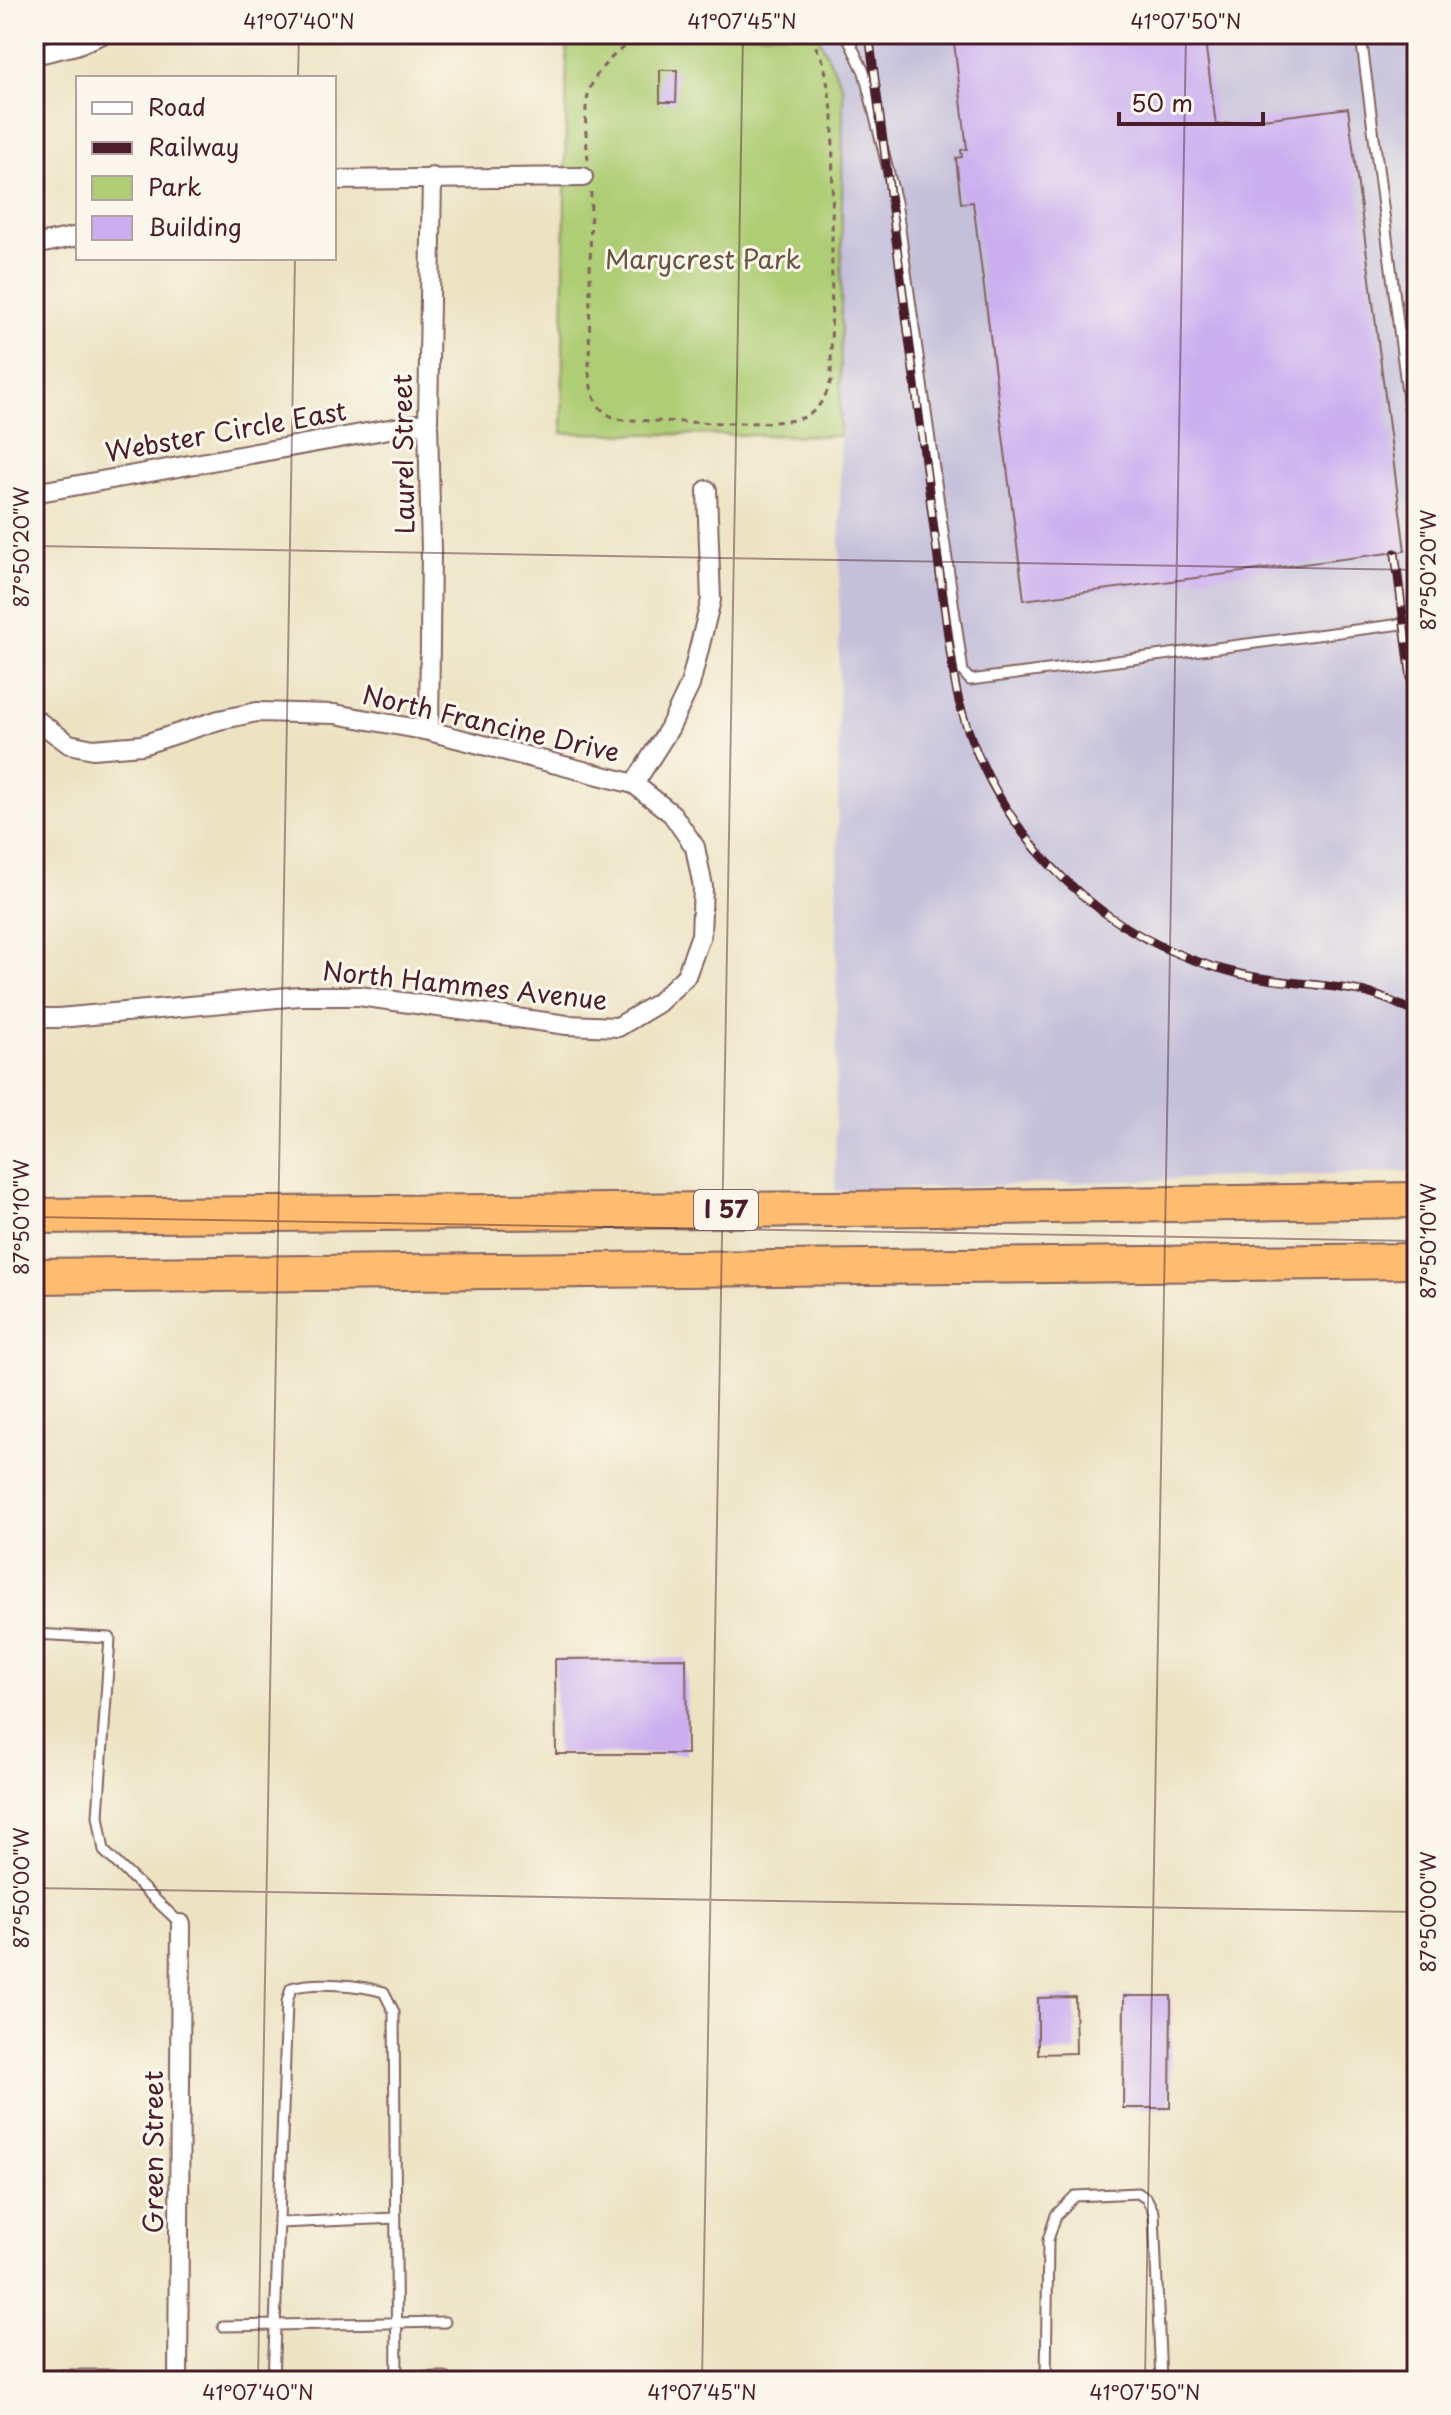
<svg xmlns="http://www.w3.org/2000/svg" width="1451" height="2415" viewBox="0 0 1451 2415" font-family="'Playpen Sans',sans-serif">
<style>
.industrial{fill:#c5c0da}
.green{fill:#afcd74;stroke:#7c7650;stroke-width:2}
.building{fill:#cbaef0}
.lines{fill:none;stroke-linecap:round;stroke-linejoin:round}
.service-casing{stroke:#836460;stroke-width:13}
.minor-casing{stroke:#836460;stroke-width:22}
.motorway-casing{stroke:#836460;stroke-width:38}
.path{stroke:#836460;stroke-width:3;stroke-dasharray:6 6;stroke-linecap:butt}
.service{stroke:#fff;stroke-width:9}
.minor{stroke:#fff;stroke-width:18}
.motorway{stroke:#febc70;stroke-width:34}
.rail-casing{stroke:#4a1f2b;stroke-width:9}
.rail{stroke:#fbf7ec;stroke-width:6;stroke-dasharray:18;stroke-linecap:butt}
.ticks{fill:none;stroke:#4a1f2b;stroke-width:2;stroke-opacity:0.45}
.labels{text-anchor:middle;stroke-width:6;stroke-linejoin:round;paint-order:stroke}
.shield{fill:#fbf7ec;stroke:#7f6065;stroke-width:2}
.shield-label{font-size:24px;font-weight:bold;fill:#4a1f2b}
.park-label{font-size:26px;fill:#685341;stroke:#fbf7ec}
.street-label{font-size:26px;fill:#4a1f2b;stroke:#fbf7ec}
.neatline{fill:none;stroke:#4a1f2b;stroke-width:3}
.ticks-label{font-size:20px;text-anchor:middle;fill:#4a1f2b}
</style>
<rect width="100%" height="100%" fill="#fbf7ec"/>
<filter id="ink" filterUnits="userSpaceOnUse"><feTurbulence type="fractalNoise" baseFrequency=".0125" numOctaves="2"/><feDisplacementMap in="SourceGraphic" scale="16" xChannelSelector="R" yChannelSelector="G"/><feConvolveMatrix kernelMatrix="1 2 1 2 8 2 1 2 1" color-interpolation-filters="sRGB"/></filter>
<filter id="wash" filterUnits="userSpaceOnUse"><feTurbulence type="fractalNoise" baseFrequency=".006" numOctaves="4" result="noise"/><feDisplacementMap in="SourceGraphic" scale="32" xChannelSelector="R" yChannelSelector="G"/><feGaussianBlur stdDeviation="1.8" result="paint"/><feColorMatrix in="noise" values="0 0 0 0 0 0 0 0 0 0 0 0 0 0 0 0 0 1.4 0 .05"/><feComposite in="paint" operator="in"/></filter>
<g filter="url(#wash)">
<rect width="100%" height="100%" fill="#ede3c3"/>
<path class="industrial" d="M817 34H1417V1171L835 1191 843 88Z"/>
<path class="green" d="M567 34H817L843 88 840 436 562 433Z"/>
<g id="blocks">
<path class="building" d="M953 34H1204L1216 125 1348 108 1405 551 1024 600 973 202 961 203 956 158 962 157 961 150 967 149Z
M660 70H677L676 102H660Z
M686 1658 687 1754H556L555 1659Z
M1124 1996H1171L1170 2108H1123Z
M1075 1997 1076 2053 1038 2054V1998Z"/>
</g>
</g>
<g filter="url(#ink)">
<use href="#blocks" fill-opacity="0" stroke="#836460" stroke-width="2"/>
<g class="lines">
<g class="service-casing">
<path id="service" d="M846 34 864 72 896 202 963 672 970 680 1417 622
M1351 34 1362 44 1417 469
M34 1634 110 1638 98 1816 104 1851 181 1924
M279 2223 396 2218
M223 2326 445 2322
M34 2375H114
M222 2380 445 2377
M273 2381 287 2002 291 1988C315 1981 361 1985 384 1992L394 2012 397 2381
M1046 2381 1048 2240 1056 2215 1075 2196 1138 2193 1147 2199 1154 2213 1161 2381"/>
</g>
<g class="minor-casing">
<path id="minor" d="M34 55 76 45 103 34
M334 180 583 177
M34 245 78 236
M34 493 428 422
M34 718 69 744 93 749 142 745 219 720 257 712 335 714 429 731 634 784 672 814 695 847 703 887 701 935 686 976 658 1003 618 1027 567 1025 359 996H299L59 1018H34
M429 731 431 551 428 422 432 177
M634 784 669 729 690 685 711 600 707 490
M178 2381 181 1924"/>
</g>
<g class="motorway-casing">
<path id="motorway" d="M34 1216 938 1208 1417 1200
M34 1276 1417 1261"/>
</g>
<path class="path" d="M588 160C582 92 583 77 640 34
M591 192 589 372C591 396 597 415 623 420 656 420 785 429 807 416 821 407 826 395 831 381L833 116 824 63 815 45 804 34"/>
<use href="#service" class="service"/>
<use href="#minor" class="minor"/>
<use href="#motorway" class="motorway"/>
<g class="rail-casing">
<path id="rail" d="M869 34 950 651C953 669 955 688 960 705 999 840 1103 942 1240 974 1277 983 1317 983 1354 990 1375 993 1398 1004 1417 1013
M1395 553 1417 725"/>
</g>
<use href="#rail" class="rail"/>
</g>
</g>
<path class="ticks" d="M298 78 299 34M34 546 1417 570M34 1217 1417 1241M34 1888 1417 1912M258 2381 295 258M702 2381 743 34M1145 2381 1186 34"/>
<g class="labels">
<rect class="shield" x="694" y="1190" width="64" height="40" rx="6"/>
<g class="shield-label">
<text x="726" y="1218">I 57</text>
</g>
<g class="park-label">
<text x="703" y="269">Marycrest Park</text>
</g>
<g class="street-label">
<text transform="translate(226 432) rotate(-10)" y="9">Webster Circle East</text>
<text transform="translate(404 454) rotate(-91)" y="9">Laurel Street</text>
<text transform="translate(491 724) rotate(13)" y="9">North Francine Drive</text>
<text transform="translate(465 986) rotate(6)" y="9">North Hammes Avenue</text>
<text transform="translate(154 2152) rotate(-90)" y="9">Green Street</text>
</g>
</g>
<rect width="1451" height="2415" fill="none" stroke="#fbf7ec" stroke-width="88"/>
<rect x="76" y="76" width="260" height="184" fill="#fbf7ec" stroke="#b4a19f" stroke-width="2"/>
<rect x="92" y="102" width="40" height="12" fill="#ffffff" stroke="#b4a19f" stroke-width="2"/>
<text x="148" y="116" font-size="24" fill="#4a1f2b">Road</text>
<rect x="92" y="142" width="40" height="12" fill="#4a1f2b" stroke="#b4a19f" stroke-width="2"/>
<text x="148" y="156" font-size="24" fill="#4a1f2b">Railway</text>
<rect x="92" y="176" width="40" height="24" fill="#afcd74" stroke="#b4a19f" stroke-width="2"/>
<text x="148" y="196" font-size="24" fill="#4a1f2b">Park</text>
<rect x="92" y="216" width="40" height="24" fill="#cbaef0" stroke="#b4a19f" stroke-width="2"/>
<text x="148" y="236" font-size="24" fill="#4a1f2b">Building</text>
<path d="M1119 112v12h144v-12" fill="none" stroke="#4a1f2b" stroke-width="4"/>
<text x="1131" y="112" font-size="24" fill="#4a1f2b" stroke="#fbf7ec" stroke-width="6" paint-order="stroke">50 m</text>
<rect x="44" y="44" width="1363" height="2327" class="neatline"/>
<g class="ticks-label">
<text x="299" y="29">41°07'40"N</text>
<text x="742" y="29">41°07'45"N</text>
<text x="1186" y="29">41°07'50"N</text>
<text transform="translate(22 547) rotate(-90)" y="7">87°50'20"W</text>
<text transform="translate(1429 570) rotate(-90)" y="7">87°50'20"W</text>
<text transform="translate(22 1217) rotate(-90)" y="7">87°50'10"W</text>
<text transform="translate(1429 1241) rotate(-90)" y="7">87°50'10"W</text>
<text transform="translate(22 1888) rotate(-90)" y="7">87°50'00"W</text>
<text transform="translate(1429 1912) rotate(-90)" y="7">87°50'00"W</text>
<text x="258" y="2400">41°07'40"N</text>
<text x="702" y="2400">41°07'45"N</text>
<text x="1145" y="2400">41°07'50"N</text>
</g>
</svg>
